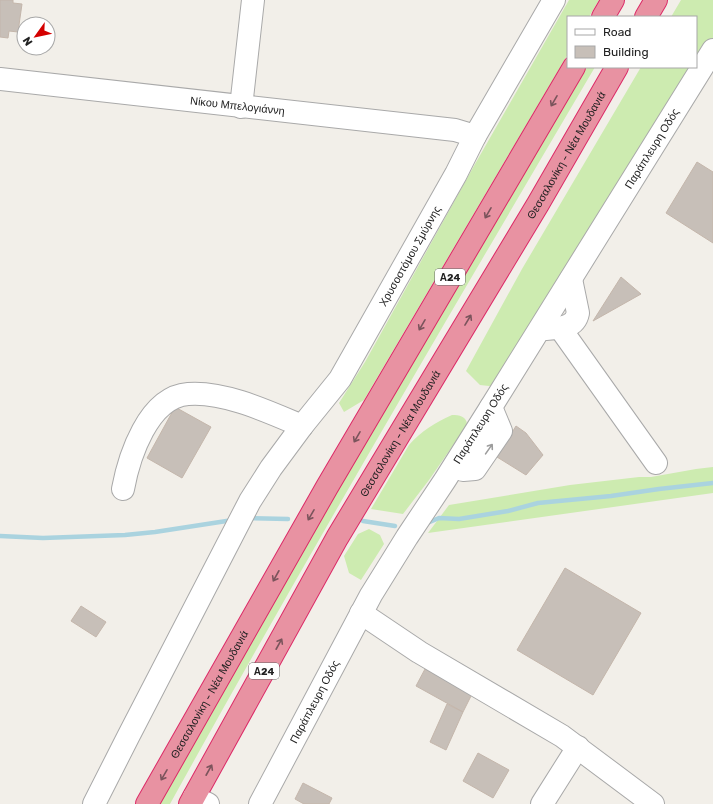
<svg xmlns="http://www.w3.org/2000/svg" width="713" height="804" viewBox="0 0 713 804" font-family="Rubik,sans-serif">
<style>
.grass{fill:#cdebb0}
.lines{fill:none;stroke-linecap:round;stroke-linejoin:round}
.stream{stroke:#aad3df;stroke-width:4.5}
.building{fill:#c7bfb8;stroke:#c4b6ab}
.minor-casing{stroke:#a9a9a9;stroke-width:24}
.highway-casing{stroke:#dc2a67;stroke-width:24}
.minor{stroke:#fff;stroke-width:22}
.highway{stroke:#e892a2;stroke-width:22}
.oneway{stroke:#7b545c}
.oneway2{stroke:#9c9c9c}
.labels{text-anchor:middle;stroke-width:3;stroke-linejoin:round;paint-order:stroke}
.shield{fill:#fff;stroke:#646464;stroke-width:1}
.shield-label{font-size:10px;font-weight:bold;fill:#222}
.street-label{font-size:11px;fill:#222;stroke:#fff}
</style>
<rect width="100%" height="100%" fill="#f2efe9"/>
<path class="grass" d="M569 0H599L589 17H568V54L364 400 344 412 339 403 365 362 475 164Z
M681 0H713V41L498 387 480 385 466 371 522 269 641 67H696V17H671Z
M585 67H595C451 312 307 556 170 804H160C297 556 440 311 585 67Z
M452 415C459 415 467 416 467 425L429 480 403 514 371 509 409 445C421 431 436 422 452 415Z
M713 467V493L428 533 449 505 570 485 639 477H651L696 469Z
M369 529 380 535 384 544 361 580 349 573 344 556 358 534Z"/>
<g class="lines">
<path class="stream" d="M248 518 288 519
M363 521 395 526
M425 524 439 518 459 519 508 511 538 503 611 496 659 489 713 483
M0 536 43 538 125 535 155 532 233 520"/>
</g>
<path class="building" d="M0 0H13V3L22 4 18 32 9 31 8 38 0 37Z
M697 162 713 172V243L666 213Z
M621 277 641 294 593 321Z
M175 407 211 427 182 478 147 458Z
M516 426 526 433 543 455 526 475 497 457Z
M565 568 641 613 593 695 517 650Z
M81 606 106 622 96 637 71 621Z
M425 669 472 694 463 712 416 686Z
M447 704 463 712 446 750 430 742Z
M478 753 509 770 493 798 463 781Z
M303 783 332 798 329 804H304L295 799Z"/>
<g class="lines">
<g class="minor-casing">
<g id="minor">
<path id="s1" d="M0 79 455 130 475 136"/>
<path d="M241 107 253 0"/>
<path d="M560 328 656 463"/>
<path d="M546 329C560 328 575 328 578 313L571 279"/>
<path d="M463 470 475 469 501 431 491 407"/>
<path d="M123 489C129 457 148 397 188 394 224 391 269 412 302 426"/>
<path d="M361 613 419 652 562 736 653 804"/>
<path d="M194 797 208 804"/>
<path id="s2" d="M94 804 128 737 250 501 271 468 302 426 340 379 456 174 475 136 554 0"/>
<path id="s3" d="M260 804 371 595 407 537 445 480 491 407 713 50"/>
<path d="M542 804 578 747"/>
</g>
</g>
<g class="highway-casing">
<g id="highway">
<path d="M603 17 613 0"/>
<path d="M646 17 656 0"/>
<path id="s4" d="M147 804 327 487 574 67"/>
<path id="s5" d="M190 804 337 538 538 204 617 67"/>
</g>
</g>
<use href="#minor" class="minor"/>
<use href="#highway" class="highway"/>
</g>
<defs><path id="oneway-shaft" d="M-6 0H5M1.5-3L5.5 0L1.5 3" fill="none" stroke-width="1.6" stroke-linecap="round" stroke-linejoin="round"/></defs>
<g class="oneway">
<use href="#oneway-shaft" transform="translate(554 101) rotate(120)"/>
<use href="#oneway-shaft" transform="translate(488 213) rotate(120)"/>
<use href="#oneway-shaft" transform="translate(468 320) rotate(-59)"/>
<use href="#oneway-shaft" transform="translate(422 325) rotate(120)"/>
<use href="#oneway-shaft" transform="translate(357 437) rotate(120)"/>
<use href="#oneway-shaft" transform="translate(311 515) rotate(120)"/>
<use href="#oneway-shaft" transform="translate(276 576) rotate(119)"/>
<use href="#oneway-shaft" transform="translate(279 644) rotate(-61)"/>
<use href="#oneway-shaft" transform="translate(209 770) rotate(-61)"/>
<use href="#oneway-shaft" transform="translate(164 775) rotate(120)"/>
</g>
<use class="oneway2" href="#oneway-shaft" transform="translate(489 449) rotate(-55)"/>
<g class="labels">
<g class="shield">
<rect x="435" y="269" width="30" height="16" rx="3"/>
<rect x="249" y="663" width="30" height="16" rx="3"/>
</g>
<g class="shield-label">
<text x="450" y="281">Α24</text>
<text x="264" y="675">Α24</text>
</g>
<g class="street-label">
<text dy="4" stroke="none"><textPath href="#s1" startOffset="239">Νίκου Μπελογιάννη</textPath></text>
<text dy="4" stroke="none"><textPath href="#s3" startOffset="764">Παράπλευρη Οδός</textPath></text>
<text dy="4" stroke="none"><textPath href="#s5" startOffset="750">Θεσσαλονίκη - Νέα Μουδανιά</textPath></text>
<text dy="4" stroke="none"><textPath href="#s2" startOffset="634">Χρυσοστόμου Σμύρνης</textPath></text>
<text dy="4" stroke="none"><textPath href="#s3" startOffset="440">Παράπλευρη Οδός</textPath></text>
<text dy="4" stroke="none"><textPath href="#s5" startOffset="426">Θεσσαλονίκη - Νέα Μουδανιά</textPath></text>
<text dy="4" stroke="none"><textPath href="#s4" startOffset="126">Θεσσαλονίκη - Νέα Μουδανιά</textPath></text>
<text dy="4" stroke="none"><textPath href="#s3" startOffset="116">Παράπλευρη Οδός</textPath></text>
</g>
</g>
<rect x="567" y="16" width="130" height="52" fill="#ffffff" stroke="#a7a7a7"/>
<rect x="575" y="29" width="20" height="6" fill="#ffffff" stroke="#a7a7a7"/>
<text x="603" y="36" font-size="12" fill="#222222">Road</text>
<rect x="575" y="46" width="20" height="12" fill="#c7bfb8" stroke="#a7a7a7"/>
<text x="603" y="56" font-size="12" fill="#222222">Building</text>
<g transform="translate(36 36) rotate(237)"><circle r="19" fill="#ffffff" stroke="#a7a7a7"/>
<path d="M0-3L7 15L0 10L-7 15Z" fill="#d40000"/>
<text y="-6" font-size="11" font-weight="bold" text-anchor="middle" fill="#222222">N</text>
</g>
</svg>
